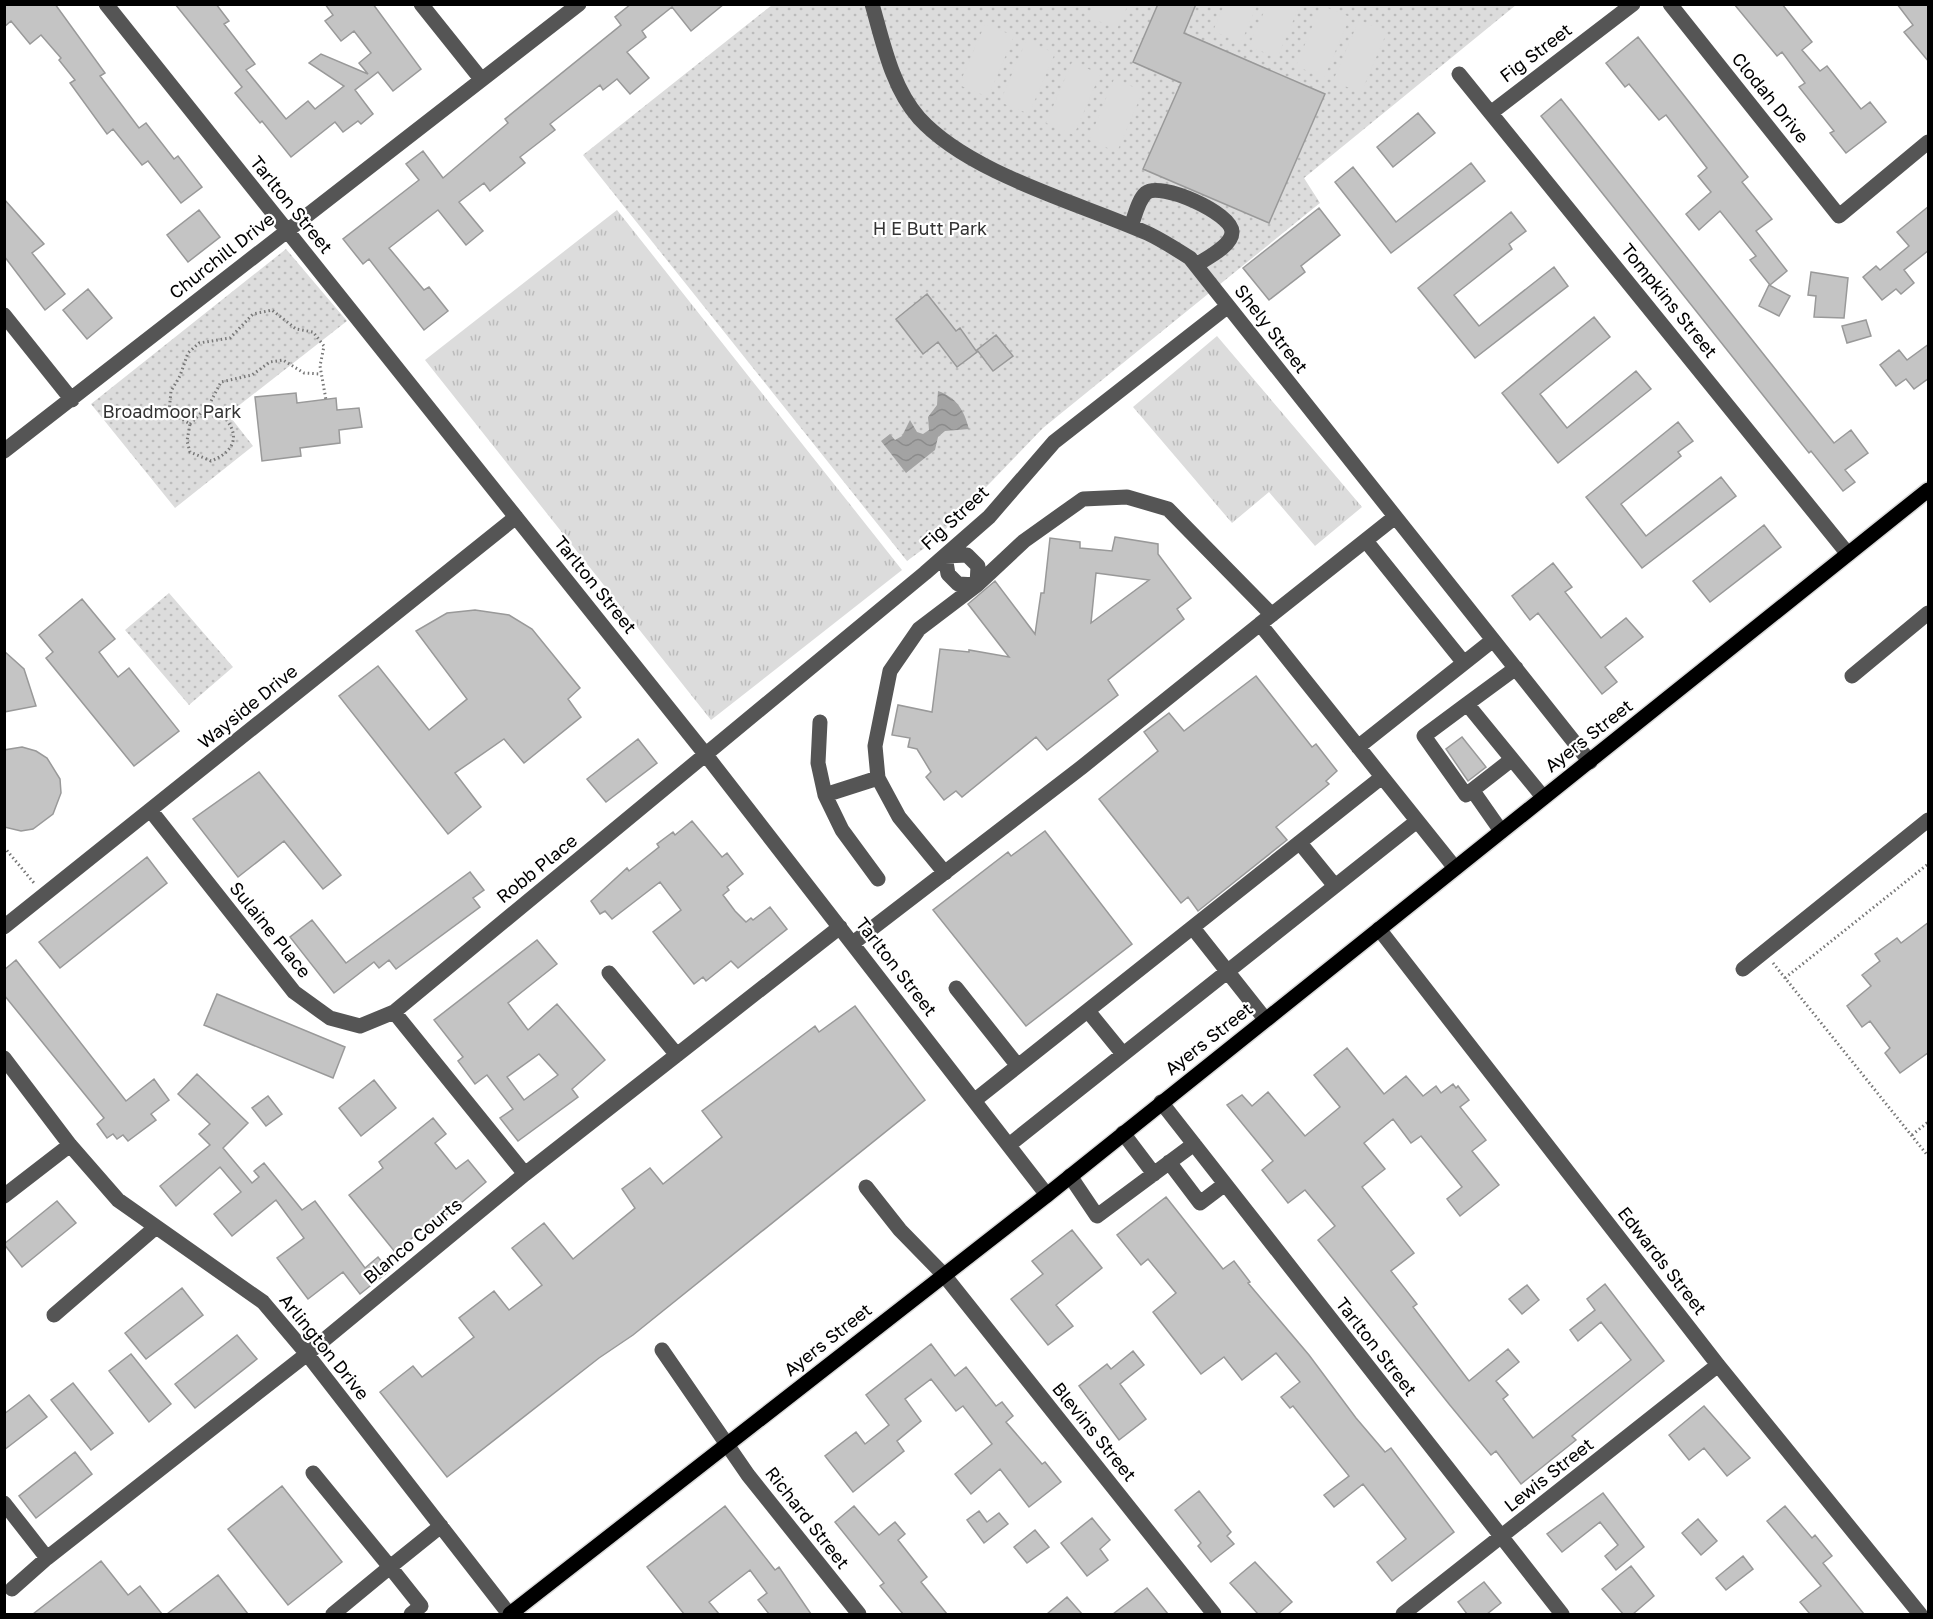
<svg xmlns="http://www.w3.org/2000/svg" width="1933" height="1619" viewBox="0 0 1933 1619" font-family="'Golos Text',sans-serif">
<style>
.grass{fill:url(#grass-tufts)}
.park{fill:url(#park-dots)}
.pitch{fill:#dcdcdc}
.water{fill:url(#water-waves)}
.building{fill:#c4c4c4;stroke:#999;stroke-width:1.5;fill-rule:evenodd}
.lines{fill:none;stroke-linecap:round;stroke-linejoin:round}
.major-casing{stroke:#dbdbdb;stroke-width:18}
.path{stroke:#777;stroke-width:3;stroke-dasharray:1.5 3;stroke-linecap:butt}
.minor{stroke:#555;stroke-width:15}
.major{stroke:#000;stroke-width:15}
.labels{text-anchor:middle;stroke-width:4.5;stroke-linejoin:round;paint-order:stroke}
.street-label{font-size:18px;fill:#000;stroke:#fff}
.park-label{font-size:18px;fill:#333;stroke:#fff}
</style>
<defs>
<pattern id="grass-tufts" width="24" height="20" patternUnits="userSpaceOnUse" patternTransform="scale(1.5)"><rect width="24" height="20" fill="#dcdcdc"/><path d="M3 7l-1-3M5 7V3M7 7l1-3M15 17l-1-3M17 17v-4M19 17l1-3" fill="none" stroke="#bbb"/></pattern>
<pattern id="park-dots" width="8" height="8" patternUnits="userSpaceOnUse" patternTransform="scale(1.5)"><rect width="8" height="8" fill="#dcdcdc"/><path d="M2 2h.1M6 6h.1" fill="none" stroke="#bbb" stroke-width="1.8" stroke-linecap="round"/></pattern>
<pattern id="water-waves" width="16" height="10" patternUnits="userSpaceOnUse" patternTransform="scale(1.5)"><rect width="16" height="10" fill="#a3a3a3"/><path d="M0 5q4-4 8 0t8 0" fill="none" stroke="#8b8b8b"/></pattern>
</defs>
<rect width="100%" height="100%" fill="#fff"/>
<path class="grass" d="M617 210 902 570 711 720 425 360Z
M1217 336 1362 507 1315 546 1269 492 1232 523 1133 407Z"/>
<path class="park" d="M772 5H1516L1304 178 1320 203 1043 428 934 541 907 561 583 155Z
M286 249 347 321 228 414 253 446 175 508 91 404Z
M169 593 233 667 189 705 125 630Z"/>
<path class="pitch" d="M1094 5H1128L1117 29 1089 17Z
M1224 5H1257L1241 43 1213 31Z
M1267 5H1300L1277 58 1249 46Z
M1321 5 1350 17 1324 78 1296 66Z
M1359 20 1387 32 1361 93 1333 81Z
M985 24 1014 36 988 97 959 85Z
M1026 41 1055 53 1029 114 1000 102Z
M1072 62 1100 74 1074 135 1046 123Z
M1114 79 1143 91 1117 152 1089 140Z"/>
<path class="water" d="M938 391C957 398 964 410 969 429L945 431 938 437 935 450 906 473 881 441 890 434 895 440 902 436 910 420 917 432 923 434 929 430 928 417 937 405Z"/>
<path class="building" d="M4 4H55L105 73 100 76 139 128 146 123 174 159 178 156 202 187 181 203 148 161 142 165 113 129 107 134 70 83 75 80 59 60 61 58 41 35 30 44 11 21 4 27Z
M175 4H216L229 21 224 24 255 64 246 70 286 119 308 101 315 109 344 86 309 63 321 54 368 74 359 63 371 53 354 31 341 41 325 21 333 15 325 4H373L421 69 393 91 378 72 355 90 373 114 361 124 358 121 343 132 335 122 291 157 262 121 260 123 235 93 242 87Z
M631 4H724L691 31 672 7 642 31 646 37 627 52 649 78 630 94 617 79 603 90 600 85 550 124 555 130 520 157 525 163 490 191 484 183 459 202 483 231 466 245 438 210 389 248 424 290 429 287 448 311 424 330 369 259 363 264 343 239 419 180 406 164 423 151 443 178 508 123 505 119 621 25 615 17Z
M1158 4H1196L1184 33 1325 94 1269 223 1143 169 1181 83 1133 62Z
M1734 4H1782L1812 42 1802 50 1820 71 1827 66 1861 109 1870 102 1886 122 1846 153 1830 133 1834 131 1799 87 1805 83 1782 52 1777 56Z
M1897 4H1929V62L1904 32 1913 25Z
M1638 37 1748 177 1742 182 1772 219 1756 231 1787 271 1770 285 1750 260 1756 256 1720 211 1699 230 1686 214 1711 192 1698 176 1707 168 1666 115 1659 120 1629 84 1625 87 1606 63Z
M1561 99 1834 443 1851 430 1868 453 1845 470 1855 482 1843 491 1811 451 1809 453 1541 116Z
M1418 113 1435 133 1393 167 1377 147Z
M1471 163 1485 181 1391 253 1335 182 1353 167 1396 222Z
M4 199 44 244 32 253 65 294 45 310 4 256Z
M1929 206V250L1904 270 1914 283 1901 294 1896 289 1882 300 1863 277 1876 266 1880 270 1909 246 1897 232Z
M1319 208 1340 235 1301 266 1305 272 1269 300 1243 268Z
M199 210 220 237 188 262 167 235Z
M1511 212 1526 231 1509 244 1512 249 1454 295 1479 326 1554 267 1568 286 1475 358 1418 288Z
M1811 272 1848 278 1844 318 1814 317 1816 296 1808 295Z
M1769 285 1790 296 1779 316 1759 306Z
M88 289 112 318 87 339 63 310Z
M927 294 956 331 960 328 977 352 957 367 938 342 923 354 896 319Z
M1594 317 1610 337 1540 394 1567 428 1636 371 1651 389 1558 463 1502 393Z
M1866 320 1871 336 1847 343 1842 326Z
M996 335 1013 356 993 371 977 350Z
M1929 344V378L1914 389 1906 379 1896 386 1880 365 1899 350 1907 360Z
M296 393 297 403 336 398 337 410 359 408 362 427 339 430 340 443 300 448 301 456 262 461 255 397Z
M1678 422 1693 441 1678 452 1681 456 1621 504 1646 536 1721 477 1736 496 1642 568 1586 497Z
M1764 525 1781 547 1710 602 1693 581Z
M1115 537 1158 544V554L1191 598 1177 609 1184 619 1108 680 1118 695 1047 750 1036 737 962 797 956 791 944 800 926 777 931 772 917 749 908 747 910 738 892 735 898 705 932 712 940 649 969 652V650L1009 657 968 604 995 581 1035 634 1041 593H1044L1050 538 1080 542V548L1112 551ZM1096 573 1149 580 1091 623Z
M1553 563 1572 587 1565 592 1601 638 1626 618 1643 637 1605 667 1617 682 1602 694 1538 613 1530 620 1512 596Z
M82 599 115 639 99 652 118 677 129 668 179 731 134 766 46 658 53 652 39 635Z
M475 610 509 615 532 629 580 688 568 699 581 717 524 763 504 739 455 773 481 807 448 834 339 696 378 666 429 730 467 699 416 631 447 613Z
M4 651 24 669 36 706 4 712Z
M1256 676 1312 747 1316 744 1337 771 1326 781 1329 784 1276 827 1287 840 1198 911 1188 897 1181 903 1099 799 1158 751 1144 732 1169 713 1184 731Z
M1462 737 1486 767 1468 781 1446 749Z
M638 739 657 763 606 802 587 779Z
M22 747 36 751 47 758 60 779 61 793 53 814 33 829 21 831 4 827V750Z
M259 772 341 875 323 889 284 841 238 877 193 819Z
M692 821 722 857 727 853 743 874 727 887 729 890 723 895 735 911 746 922 751 918 753 920 770 907 787 929 738 968 731 961 706 981 703 977 694 984 653 932 681 910 660 882 612 919 605 911 600 914 591 901 627 868 629 871 659 847 657 844 673 832 675 835Z
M1045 831 1132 944 1026 1026 933 910 1008 852 1011 856Z
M147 857 167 883 60 968 39 942Z
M470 872 484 890 473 898 480 907 396 969 389 960 379 968 374 962 334 993 290 937 312 920 346 963Z
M1929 922V1052L1900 1073 1885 1053 1890 1048 1870 1021 1862 1027 1847 1006 1871 986 1862 975 1880 961 1875 954 1897 938 1901 943Z
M537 940 557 964 508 1003 528 1030 557 1004 605 1060 572 1089 578 1097 518 1141 500 1118 513 1109 487 1075 475 1084 458 1061 463 1057 434 1020ZM539 1054 558 1075 524 1100 507 1077Z
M16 960 126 1101 154 1079 169 1100 151 1114 156 1120 128 1141 123 1135 117 1139 113 1134 107 1138 97 1124 104 1118 4 995V970Z
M217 994 345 1047 333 1078 204 1025Z
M855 1006 925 1100 633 1335 599 1358 447 1477 380 1392 413 1366 422 1377 474 1337 459 1318 494 1291 509 1310 542 1285 512 1248 544 1223 573 1259 635 1208 622 1189 650 1168 663 1184 722 1137 702 1111 815 1026 819 1032Z
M1347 1048 1384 1094 1406 1076 1423 1096 1436 1086 1441 1093 1453 1084 1456 1088 1458 1086 1469 1100 1460 1107 1486 1140 1472 1151 1499 1185 1460 1216 1447 1199 1462 1187 1421 1136 1411 1143 1393 1119 1364 1143 1385 1169 1362 1187 1414 1253 1391 1271 1417 1304 1413 1307 1469 1381 1508 1349 1519 1362 1496 1381 1508 1395 1503 1399 1533 1438 1631 1360 1601 1322 1578 1341 1570 1330 1595 1310 1587 1299 1605 1284 1664 1361 1572 1436 1576 1440 1521 1484 1496 1451 1491 1455 1449 1404 1318 1240 1335 1226 1305 1190 1288 1203 1262 1170 1273 1161 1227 1105 1242 1095 1252 1106 1268 1092 1305 1136 1340 1107 1314 1075Z
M197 1074 248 1123 223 1148 252 1183 259 1177 254 1171 264 1163 302 1210 315 1201 365 1268 378 1257 389 1271 360 1294 343 1272 308 1299 277 1258 304 1238 276 1200 232 1236 214 1214 241 1192 220 1167 176 1206 160 1186 210 1145 199 1134 210 1124 178 1094Z
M374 1080 396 1108 361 1136 339 1108Z
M268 1096 282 1114 266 1126 252 1108Z
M433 1118 446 1134 435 1143 456 1169 468 1160 486 1182 430 1229 427 1226 395 1252 349 1195 383 1168 379 1162Z
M1166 1197 1223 1269 1234 1261 1250 1282 1248 1283 1309 1355 1356 1418 1385 1452 1391 1448 1454 1532 1392 1581 1377 1562 1406 1539 1363 1484 1334 1507 1324 1495 1349 1476 1293 1406 1290 1408 1281 1397 1300 1382 1276 1353 1242 1380 1224 1357 1201 1374 1153 1312 1176 1293 1148 1259 1141 1265 1117 1235Z
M57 1201 76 1223 22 1267 4 1244Z
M1072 1230 1102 1268 1056 1305 1073 1326 1048 1345 1011 1299 1043 1274 1032 1261Z
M1527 1285 1539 1300 1522 1314 1509 1299Z
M182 1288 203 1315 146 1359 125 1333Z
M237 1335 257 1359 195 1408 175 1384Z
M931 1344 955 1376 966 1367 996 1406 1002 1402 1013 1416 1006 1422 1042 1464 1045 1462 1061 1482 1029 1507 1000 1469 971 1494 955 1474 992 1444 963 1406 956 1411 931 1379 905 1399 921 1421 897 1441 904 1451 853 1492 825 1456 856 1432 865 1444 889 1425 866 1395Z
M1133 1351 1144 1365 1120 1384 1146 1419 1119 1440 1079 1386 1107 1364 1111 1369Z
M131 1354 171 1404 149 1422 109 1371Z
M73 1383 113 1433 91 1450 51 1400Z
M29 1395 47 1417 4 1450V1414Z
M1704 1406 1750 1458 1727 1476 1704 1448 1689 1460 1669 1435Z
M75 1452 92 1474 36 1518 19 1496Z
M282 1486 342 1562 288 1605 228 1529Z
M1199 1491 1231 1532 1227 1536 1234 1544 1211 1562 1198 1546 1201 1543 1175 1510Z
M1603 1493 1644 1547 1616 1570 1605 1556 1618 1545 1600 1522 1562 1552 1547 1534Z
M725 1506 775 1570 779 1567 811 1614H769L758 1600 767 1593 750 1570 709 1602 719 1614H684L647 1567Z
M854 1506 879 1535 895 1522 905 1534 898 1540 927 1577 921 1582 947 1614H903L880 1586 884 1583 835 1522Z
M1785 1506 1812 1538 1815 1535 1832 1556 1823 1563 1864 1614H1810L1800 1602 1821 1586 1767 1521Z
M979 1511 987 1522 999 1513 1008 1524 984 1543 967 1520Z
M1092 1518 1110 1540 1100 1549 1108 1560 1087 1576 1061 1543Z
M1698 1519 1717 1541 1701 1555 1682 1533Z
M1035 1530 1049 1547 1027 1563 1014 1547Z
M1743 1556 1753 1569 1726 1590 1716 1578Z
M101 1561 128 1595 140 1586 162 1614H33Z
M1255 1562 1292 1602 1278 1614H1258L1230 1583Z
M1631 1566 1654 1596 1633 1614H1623L1602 1589Z
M218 1575 248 1614H167Z
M1484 1582 1501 1603 1487 1614H1467L1458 1602Z
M1147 1588 1168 1614H1113Z
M1067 1597 1082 1614H1047Z"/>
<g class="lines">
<g class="major-casing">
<path id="major" d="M510 1614 1047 1195 1928 490"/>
</g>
<path class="path" d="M209 405 221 382 252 375 270 362 283 360 304 373 320 374
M190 424 209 405C236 422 246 447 211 461L190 452 187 441 190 424 169 412 171 391 180 376 188 353 199 343 230 338 253 314 272 310 296 329 313 332 324 346 320 366 326 400
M4 847 34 883
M1773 963 1928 1156
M1785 978 1928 864
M1912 1135 1928 1122"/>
<path class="minor" d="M106 4 706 755 1047 1195
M421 4 481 79
M872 4C883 42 892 88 919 118 970 174 1077 202 1147 233 1162 240 1176 249 1190 258L1590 762
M1670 4 1839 216 1928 142
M1459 74 1848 554
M1492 112 1633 4
M1131 226C1135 216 1138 200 1146 193 1160 181 1232 213 1232 232 1232 246 1207 258 1196 265
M4 315 72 400
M4 451 579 4
M1395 517 1260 624 1455 868
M967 555 978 566 977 585 958 584 948 574 945 556Z
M1464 663 1493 640
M1516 668 1467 704 1543 797
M1852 676 1928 613
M1467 704 1424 736 1466 795 1511 760
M820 722 818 763 825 795
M1358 747 1464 663 1366 541
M1473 791 1501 831
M151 811 294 992 330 1018 360 1026 394 1012 525 1174
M1300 843 1335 886
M945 873 899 817 878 778 875 746 890 671 919 629 977 585 1024 541 1083 499 1127 497 1168 509 1272 615
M878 879 842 830 825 795 878 778
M4 927 516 517
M1193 928 1265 1019
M1379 929 1718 1365 1920 1614
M853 943 1082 767 1260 624
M1743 969 1928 820
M609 973 677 1055
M956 988 1018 1066
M1088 1011 1123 1054
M394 1012 925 573 989 517 1054 442 1228 306
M4 1058 70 1145 118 1200 263 1302 307 1354 509 1614
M975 1100 1382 777
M1161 1102 1562 1614
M1123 1133 1154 1174
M1009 1145 1417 821
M1169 1162 1200 1203 1225 1184
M1070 1176 1097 1216 1194 1144
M866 1187 900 1230 944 1275 1214 1614
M4 1196 70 1145
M54 1315 156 1227
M662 1350 748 1475 859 1614
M313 1473 390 1567 441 1526
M4 1503 47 1558
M12 1589 47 1558 307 1354 525 1174 840 927
M333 1614 390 1567 421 1606 411 1614
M1403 1614 1718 1365"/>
<use href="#major" class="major"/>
</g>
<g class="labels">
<g class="street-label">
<text transform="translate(1536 53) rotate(-37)" y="6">Fig Street</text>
<text transform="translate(1770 98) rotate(51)" y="6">Clodah Drive</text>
<text transform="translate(291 205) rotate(51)" y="6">Tarlton Street</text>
<text transform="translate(222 256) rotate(-38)" y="6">Churchill Drive</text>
<text transform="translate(1669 301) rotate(51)" y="6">Tompkins Street</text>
<text transform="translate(1271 329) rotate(52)" y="6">Shely Street</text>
<text transform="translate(955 518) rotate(-43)" y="6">Fig Street</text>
<text transform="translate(595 585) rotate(51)" y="6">Tarlton Street</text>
<text transform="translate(248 707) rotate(-39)" y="6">Wayside Drive</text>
<text transform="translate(1589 736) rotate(-38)" y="6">Ayers Street</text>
<text transform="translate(537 869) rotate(-39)" y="6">Robb Place</text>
<text transform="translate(270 930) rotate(51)" y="6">Sulaine Place</text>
<text transform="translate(896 967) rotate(52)" y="6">Tarlton Street</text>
<text transform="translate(1209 1039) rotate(-38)" y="6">Ayers Street</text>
<text transform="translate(413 1241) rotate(-40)" y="6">Blanco Courts</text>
<text transform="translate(1662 1261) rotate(52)" y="6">Edwards Street</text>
<text transform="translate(828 1340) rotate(-38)" y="6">Ayers Street</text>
<text transform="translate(324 1347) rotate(51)" y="6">Arlington Drive</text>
<text transform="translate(1376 1347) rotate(52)" y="6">Tarlton Street</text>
<text transform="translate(1094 1432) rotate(51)" y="6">Blevins Street</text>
<text transform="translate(1549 1475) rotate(-38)" y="6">Lewis Street</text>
<text transform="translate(807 1518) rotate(52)" y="6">Richard Street</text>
</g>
<g class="park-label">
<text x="930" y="235">H E Butt Park</text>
<text x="172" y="418">Broadmoor Park</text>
</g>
</g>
<rect width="1933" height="1619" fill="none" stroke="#000000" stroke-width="12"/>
</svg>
